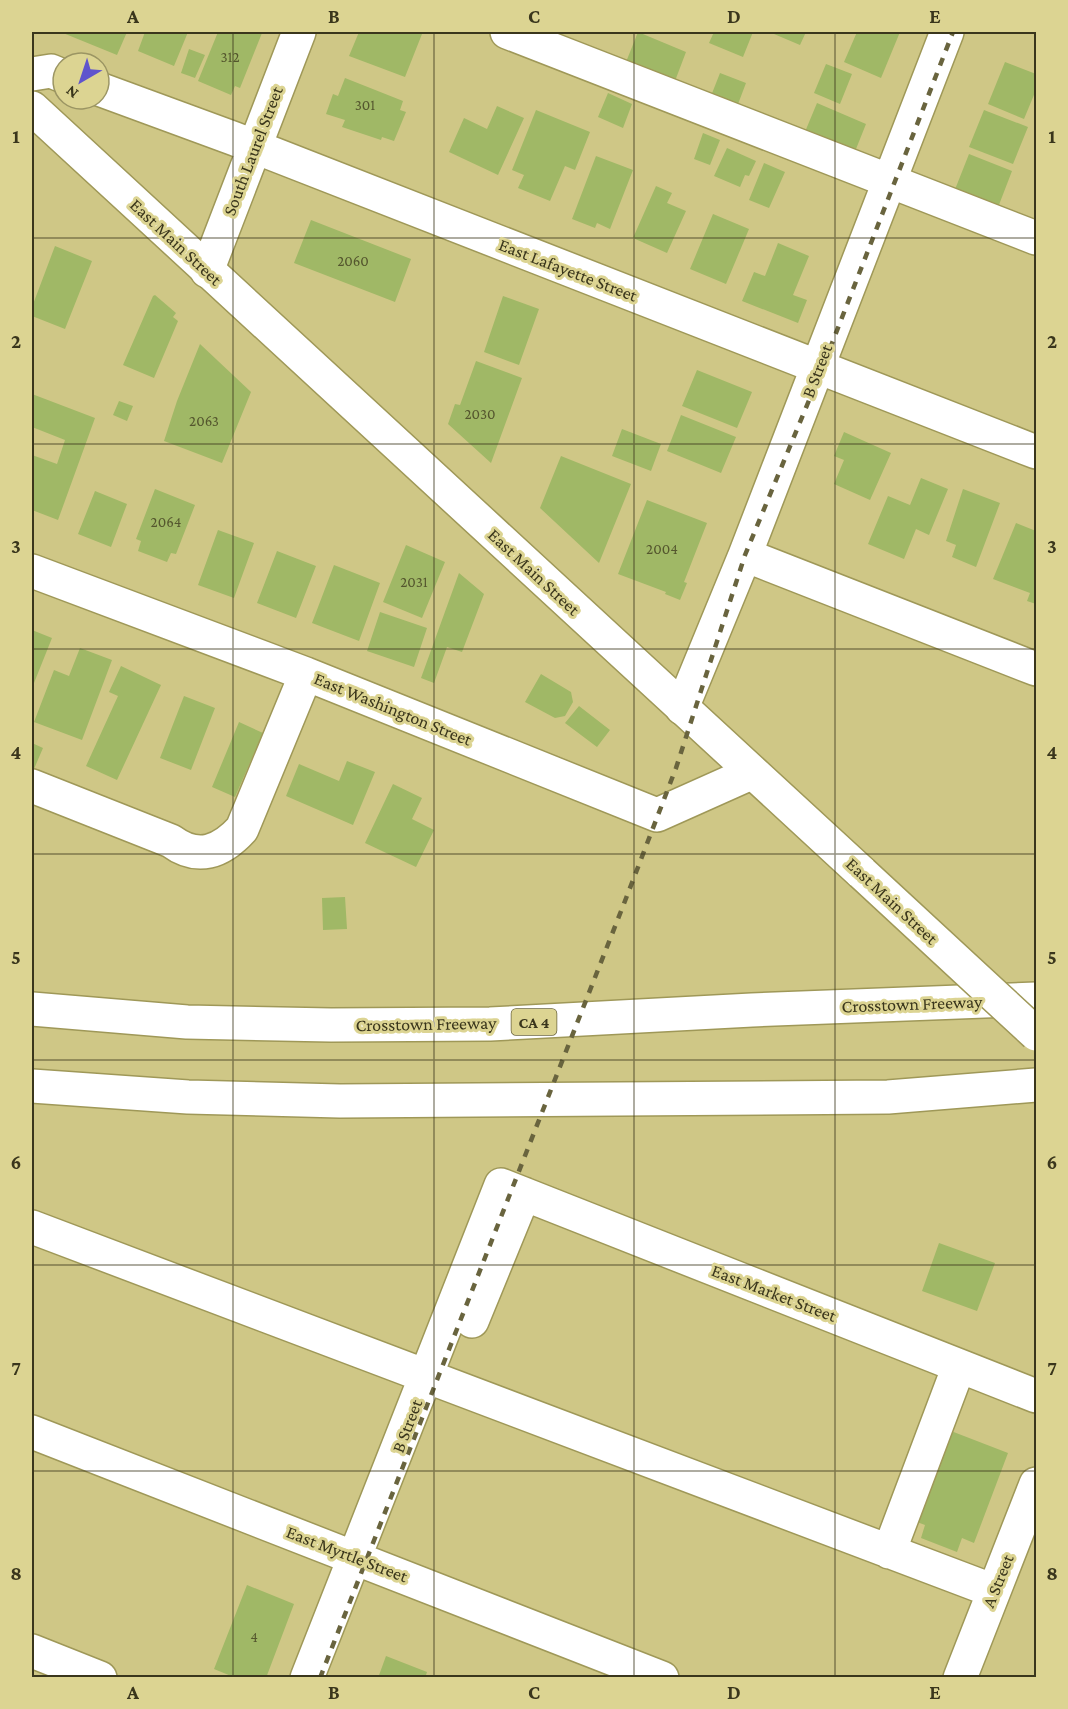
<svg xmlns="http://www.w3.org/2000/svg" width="1068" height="1709" viewBox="0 0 1068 1709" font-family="'Crimson Pro',serif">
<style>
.building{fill:#a0b866}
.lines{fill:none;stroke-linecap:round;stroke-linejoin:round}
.minor-casing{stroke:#9f9858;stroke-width:36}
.major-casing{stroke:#9f9858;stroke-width:36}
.highway-casing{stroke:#9f9858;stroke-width:36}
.minor{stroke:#fff;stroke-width:33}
.major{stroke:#fff;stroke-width:33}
.highway{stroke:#fff;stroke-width:33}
.rail{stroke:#69643e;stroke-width:4.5;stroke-dasharray:8 8;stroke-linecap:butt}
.major-bridge-casing{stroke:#9f9858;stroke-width:36;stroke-linecap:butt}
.major-bridge{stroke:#fff;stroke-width:33}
.grid{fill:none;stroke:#3a361c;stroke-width:1.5;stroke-opacity:0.55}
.labels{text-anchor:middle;stroke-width:6;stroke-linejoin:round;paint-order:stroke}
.number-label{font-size:15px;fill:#54562e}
.shield{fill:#dcd492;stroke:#6b653f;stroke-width:1.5}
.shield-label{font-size:16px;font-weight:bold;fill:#3a361c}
.street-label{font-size:18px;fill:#3a361c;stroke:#dcd492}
.neatline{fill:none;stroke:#3a361c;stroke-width:2}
.grid-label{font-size:20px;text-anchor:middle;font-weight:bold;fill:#3a361c}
</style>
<rect width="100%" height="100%" fill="#cfc786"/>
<path class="building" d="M63 32H127L117 55 63 33Z
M145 32H188L174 66 138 51Z
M218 32H258L262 33 240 88 235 86 231 95 198 81Z
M359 32H416L422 34 405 77 349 56Z
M638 32 686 52 675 81 626 62Z
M714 32H753L743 57 709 43Z
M775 32H806L800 45 774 34Z
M857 32H900L881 78 844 62Z
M189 49 205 55 195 78 181 73Z
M1005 62 1036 74V90L1024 119 988 104Z
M826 64 852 74 840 104 814 93Z
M720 73 746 83 735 112 709 101Z
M345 78 403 101 400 110 406 112 394 141 382 137 381 140 342 127 345 120 326 114 333 94 338 96Z
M608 93 632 104 623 128 598 117Z
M817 103 866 124 852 159 802 139Z
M497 106 524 118 498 175 449 152 464 118 487 129Z
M536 110 590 132 575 170 565 166 550 201 518 188 524 175 512 170Z
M984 110 1028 127 1013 164 969 147Z
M703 133 720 140 710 165 694 159Z
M727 148 756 161 749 176 745 175 740 187 714 176Z
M969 154 1012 171 997 210 954 192Z
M596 156 633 170 610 229 597 223 595 228 572 219Z
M764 163 785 172 769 208 749 200Z
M656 186 672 193 667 203 686 211 667 253 633 238Z
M713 214 749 229 726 284 690 269Z
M311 220 411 259 395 302 294 263Z
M778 243 809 256 793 295 807 300 798 323 742 301 754 272 765 276Z
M55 246 92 261 65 329 32 316V307Z
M155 295 176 313 173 317 178 321 154 378 123 365 153 296Z
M503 296 539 309 519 365 484 352Z
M200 344 251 392 222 463 164 441 177 401Z
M476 361 522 378 491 463 448 424 455 404 460 405Z
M697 370 752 392 737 428 682 406Z
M32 394 95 418 58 520 32 510V455L57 464 65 440 32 427Z
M119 401 133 406 127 421 113 415Z
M681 415 736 437 721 473 667 451Z
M622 429 661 444 651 471 612 456Z
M844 432 891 453 870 500 834 484 844 460 834 456Z
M561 456 631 484 599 563 540 508Z
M921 478 948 489 929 535 916 529 904 559 868 544 888 496 910 505Z
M155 489 195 505 176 554 171 553 167 562 138 551 141 541 136 539Z
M963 489 1000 503 976 567 952 557 956 545 946 541Z
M95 491 127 504 111 547 78 534Z
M647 500 707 523 684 582 687 583 680 600 665 594 666 592 618 574Z
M1016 523 1036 531V604L1027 601 1030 593 993 579Z
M218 530 254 543 234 598 198 585Z
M406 545 445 562 422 618 383 602Z
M277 551 316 566 296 618 257 603Z
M334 565 380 583 359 641 312 623Z
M459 573 484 594 462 652 447 647 434 683 421 678Z
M380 612 427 628 414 667 367 651Z
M32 630 52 638 32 688Z
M80 648 112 660 82 740 34 722 54 670 69 676Z
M121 666 161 685 117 780 86 766 118 696 109 692Z
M541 674 571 692 573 702 565 716 555 718 525 702Z
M184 696 215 708 191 770 160 758Z
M579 706 610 730 597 747 565 723Z
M239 722 263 733 235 797 212 787Z
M32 743 43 748 34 769 32 768Z
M347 761 375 772 353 825 286 796 299 764 339 781Z
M393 784 422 798 412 819 434 830 416 867 365 843Z
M345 897 347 929 323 930 322 898Z
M939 1243 995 1263 977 1311 922 1291Z
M951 1431 1008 1453 974 1543 962 1538 957 1552 921 1538 925 1525 917 1522Z
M247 1585 294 1604 266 1678H236L214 1669Z
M386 1656 427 1672 425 1678H378Z"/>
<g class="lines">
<g class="minor-casing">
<path id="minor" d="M507 32 1036 238
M32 74 51 71 63 76
M99 89 235 139 1036 452
M207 271 299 32
M745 555 1036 669
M32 571 306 674 657 815 751 773
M682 708 745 555 947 32
M32 786 171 841C198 861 221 852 242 829L306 674
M32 1227 994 1591
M472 1321 524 1194
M32 1432 662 1678
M889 1552 959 1366
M32 1651 100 1678
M307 1678 501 1185 1036 1396
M960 1678 1036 1484"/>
</g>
<g class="major-casing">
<path id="major" d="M32 108 862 873"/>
</g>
<g class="highway-casing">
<path id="highway" d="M32 1009 187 1022 331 1025 490 1024 752 1010 1036 999
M32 1086 188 1097 340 1101 888 1097 1036 1085"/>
</g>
<use href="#minor" class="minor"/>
<use href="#major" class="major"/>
<use href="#highway" class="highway"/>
<path class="rail" d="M320 1678 625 901 676 768 745 555 822 369 953 32"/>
<g class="major-bridge-casing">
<path id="major-bridge" d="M862 873 1036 1034"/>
</g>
<use href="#major-bridge" class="major-bridge"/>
</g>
<path class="grid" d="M233 32V1678M434 32V1678M634 32V1678M835 32V1678M32 238H1036M32 444H1036M32 649H1036M32 854H1036M32 1060H1036M32 1265H1036M32 1471H1036"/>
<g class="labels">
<g class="number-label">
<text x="230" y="62">312</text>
<text x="365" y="110">301</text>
<text x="353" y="266">2060</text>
<text x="480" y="419">2030</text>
<text x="204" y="426">2063</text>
<text x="166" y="527">2064</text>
<text x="662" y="554">2004</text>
<text x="414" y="587">2031</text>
<text x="254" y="1642">4</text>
</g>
<rect class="shield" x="511.5" y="1009" width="45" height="26" rx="4.5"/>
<g class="shield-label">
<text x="534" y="1028">CA 4</text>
</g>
<g class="street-label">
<text transform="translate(253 151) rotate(-69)" y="6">South Laurel Street</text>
<text transform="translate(176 242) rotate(43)" y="6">East Main Street</text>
<text transform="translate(568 270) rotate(21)" y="6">East Lafayette Street</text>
<text transform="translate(817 371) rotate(-69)" y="6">B Street</text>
<text transform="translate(534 572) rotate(43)" y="6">East Main Street</text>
<text transform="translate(393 709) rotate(22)" y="6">East Washington Street</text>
<text transform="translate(892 901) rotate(43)" y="6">East Main Street</text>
<text transform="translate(912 1004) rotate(-2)" y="6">Crosstown Freeway</text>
<text transform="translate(426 1024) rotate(-1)" y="6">Crosstown Freeway</text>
<text transform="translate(774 1293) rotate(21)" y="6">East Market Street</text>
<text transform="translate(407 1426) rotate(-69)" y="6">B Street</text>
<text transform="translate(347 1554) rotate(21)" y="6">East Myrtle Street</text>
<text transform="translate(998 1581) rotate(-68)" y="6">A Street</text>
</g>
</g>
<rect width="1068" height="1709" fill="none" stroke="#dcd492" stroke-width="66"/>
<g transform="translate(81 81) rotate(219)"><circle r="28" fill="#dcd492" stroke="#9b9563" stroke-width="1.5"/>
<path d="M0-4.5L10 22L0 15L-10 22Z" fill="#5f54cd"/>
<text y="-9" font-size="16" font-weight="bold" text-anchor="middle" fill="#3a361c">N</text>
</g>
<rect x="33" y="33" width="1002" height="1643" class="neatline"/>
<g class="grid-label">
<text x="133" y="23">A</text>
<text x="334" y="23">B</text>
<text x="534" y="23">C</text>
<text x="734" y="23">D</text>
<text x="935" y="23">E</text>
<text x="16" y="143">1</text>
<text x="1052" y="143">1</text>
<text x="16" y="348">2</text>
<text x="1052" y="348">2</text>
<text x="16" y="553">3</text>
<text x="1052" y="553">3</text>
<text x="16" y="759">4</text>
<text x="1052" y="759">4</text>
<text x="16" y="964">5</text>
<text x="1052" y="964">5</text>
<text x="16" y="1169">6</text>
<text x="1052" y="1169">6</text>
<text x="16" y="1375">7</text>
<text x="1052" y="1375">7</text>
<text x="16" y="1580">8</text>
<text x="1052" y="1580">8</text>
<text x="133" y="1699">A</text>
<text x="334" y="1699">B</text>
<text x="534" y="1699">C</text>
<text x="734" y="1699">D</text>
<text x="935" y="1699">E</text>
</g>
</svg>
